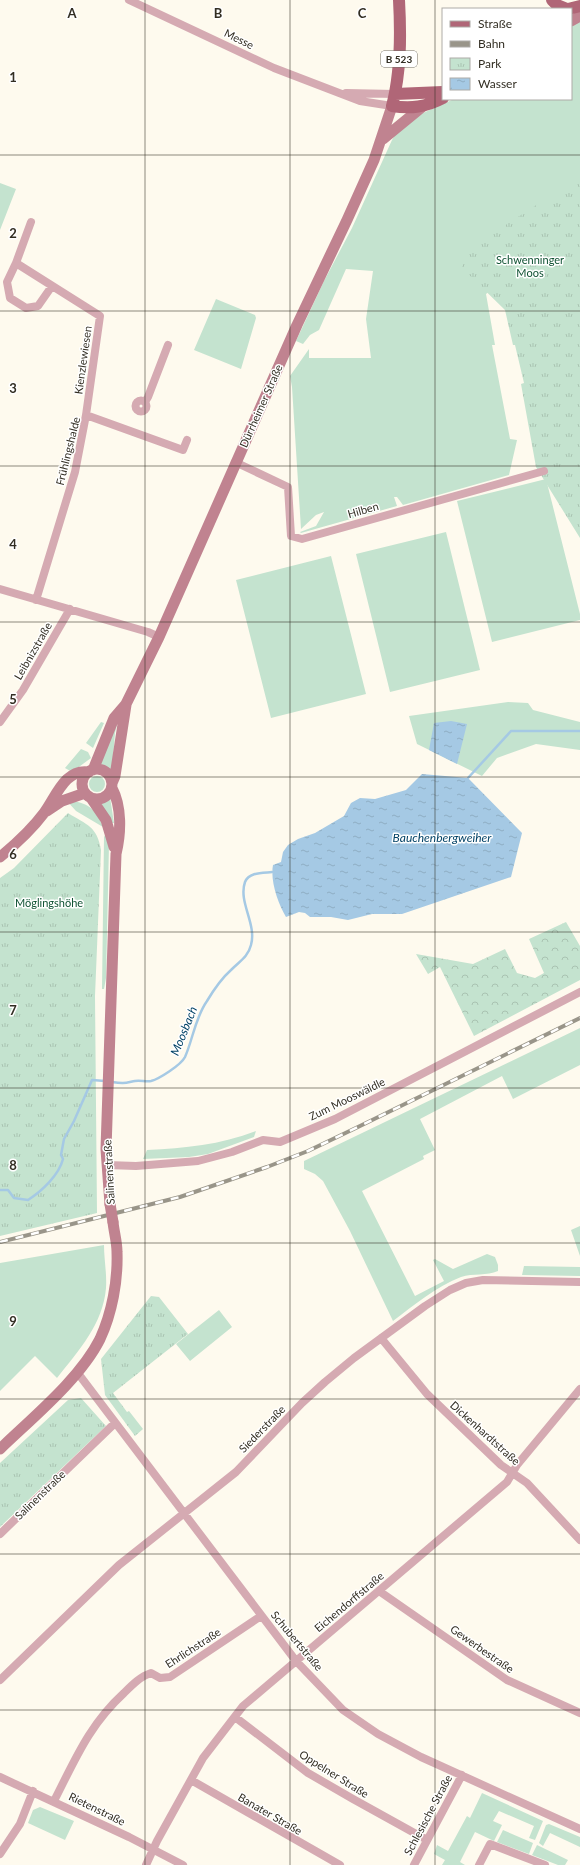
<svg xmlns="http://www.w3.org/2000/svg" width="580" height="1865" viewBox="0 0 580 1865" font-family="Lato,sans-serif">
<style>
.green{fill:#c4e3cf}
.forest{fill:url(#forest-crowns)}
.park{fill:url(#park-tufts)}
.water{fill:url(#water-ripples)}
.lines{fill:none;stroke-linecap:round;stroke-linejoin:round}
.stream{stroke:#a5c9e4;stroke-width:2.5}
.street{stroke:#d5aab2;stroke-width:8}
.secondary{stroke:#c08390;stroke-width:11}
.primary{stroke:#b06677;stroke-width:12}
.rail-casing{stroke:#999589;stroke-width:4}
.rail{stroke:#fff;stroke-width:2.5;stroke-dasharray:8;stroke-linecap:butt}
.secondary-bridge{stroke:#c08390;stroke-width:11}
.grid{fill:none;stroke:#322e23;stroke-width:1;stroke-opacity:0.55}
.labels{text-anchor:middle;stroke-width:3;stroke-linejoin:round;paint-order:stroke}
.shield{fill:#fff;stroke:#706d65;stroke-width:1}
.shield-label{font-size:10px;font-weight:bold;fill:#322e23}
.street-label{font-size:11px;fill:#322e23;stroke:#fff}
.park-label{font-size:11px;fill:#0e5132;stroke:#fff}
.water-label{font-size:12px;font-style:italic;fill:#024266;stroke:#fff}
.grid-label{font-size:13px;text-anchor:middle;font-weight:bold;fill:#322e23;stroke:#fff;stroke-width:3;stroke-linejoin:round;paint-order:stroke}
</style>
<defs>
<pattern id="forest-crowns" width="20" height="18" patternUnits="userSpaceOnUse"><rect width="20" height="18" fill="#c4e3cf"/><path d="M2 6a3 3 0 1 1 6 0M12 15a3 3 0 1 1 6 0" fill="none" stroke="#a9c3b1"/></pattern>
<pattern id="park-tufts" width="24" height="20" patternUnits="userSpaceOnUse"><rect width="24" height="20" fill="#c4e3cf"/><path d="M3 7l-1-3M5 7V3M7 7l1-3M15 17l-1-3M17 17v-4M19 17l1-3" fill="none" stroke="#a9c3b1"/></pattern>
<pattern id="water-ripples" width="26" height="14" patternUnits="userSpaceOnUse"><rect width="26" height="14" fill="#a5c9e4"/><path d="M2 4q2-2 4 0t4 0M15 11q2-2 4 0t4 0" fill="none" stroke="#8eadc3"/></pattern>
</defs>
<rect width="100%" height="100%" fill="#fefaee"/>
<path class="green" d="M580 19V221L486 294 495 345H492L510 439 517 440 509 475 403 505 397 497H394L397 506 301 533 300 532 316 526 324 512 316 515 301 529 292 387 290 376 309 349V358H371L366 319 373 271 346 269 319 330 310 335 303 344 296 341 324 281 352 228 392 140 399 128 423 113 454 99H571V23Z
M0 183 16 189 0 230Z
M216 299 255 315 256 318 241 369 194 350Z
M546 479 580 614V620L492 642 457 501Z
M446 532 480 670 390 692 356 554Z
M331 556 366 694 271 718 236 580Z
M508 702 528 703 533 710 580 722V750L536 744 497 758 482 776 417 744 409 716Z
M118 721 115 733 112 773 100 765Z
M101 722 104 723 93 748 86 743Z
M81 749 88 752 91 758 72 772 65 768Z
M89 784a8 8 0 1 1 16 0a8 8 0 1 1-16 0Z
M110 797 114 823H110L98 803 104 801Z
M67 801C86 801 97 809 103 827L76 811Z
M107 831 109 845 106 978 104 989H102L104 837Z
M580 1028V1065L513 1099 502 1076 420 1119 435 1150 423 1156 424 1159 362 1191 415 1296 444 1281 433 1260 435 1259 453 1269 487 1254 495 1257 498 1265V1271C487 1276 473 1273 461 1277 436 1287 414 1305 393 1321L350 1231 323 1181 315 1174 304 1169V1161Z
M256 1131 254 1137 208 1154 189 1157 143 1159 147 1150C185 1148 220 1145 256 1131Z
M580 1226V1256L571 1230Z
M104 1245C104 1259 107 1274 106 1288 103 1324 79 1350 57 1378L35 1356 0 1391V1263Z
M524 1266 580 1267V1276L522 1275Z
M219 1310 232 1327 190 1361 176 1344Z
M482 1793 543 1821 535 1840 529 1838 534 1826 499 1811 493 1821 502 1825 494 1841 475 1832 460 1862 465 1865H442L445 1860 434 1854 437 1845 448 1851 467 1816 470 1818Z
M40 1807 74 1821 65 1840 28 1823 33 1810Z
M549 1824 580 1837V1847L550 1833 543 1846 539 1843 546 1825Z
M503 1830 533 1843 529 1854 497 1842Z
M537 1845 568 1860 565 1865H558L532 1855Z"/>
<path class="forest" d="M566 922 580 946V980L474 1036 440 967 428 974 416 954 473 964 505 949 517 973 535 978 544 973 529 939Z"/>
<path class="park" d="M580 177V538L536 467 521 384 524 383 515 345H513L505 310 462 268V253Z
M68 813C87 825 97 826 101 850L95 996 97 1213 0 1236V878L14 868Z
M151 1296 159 1297 188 1334 113 1393 127 1412 129 1411 143 1429 135 1436 105 1395 101 1359Z
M81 1398 106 1426 0 1527V1463L68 1400Z"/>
<path class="water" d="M451 721 467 724 457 764 429 750 434 723Z
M422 774 468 778 522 833 511 877 402 914H372L348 920 331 917H310L305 913 299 912 286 917C278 903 270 881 273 865L281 862 283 852 288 845 298 839 315 833 344 816 351 803 360 798 375 799 406 790Z"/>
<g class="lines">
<path class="stream" d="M468 778 511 731H580
M112 1082C124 1084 125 1083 135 1081 140 1080 146 1082 151 1081 159 1079 181 1065 185 1057 193 1039 195 1018 207 1001 213 991 222 978 231 970 240 961 248 957 251 945 257 924 238 902 245 882 249 872 263 873 272 872
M0 1190H8L14 1198 28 1200C42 1191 59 1175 63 1159L61 1155 64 1139 74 1121 92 1080 105 1081"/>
<path class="street" d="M129 0 274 68 360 101 392 106
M346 93 395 94
M31 222 16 263 100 316 86 415
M16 263 7 282 10 298 26 308 38 306 52 286
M135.5 406a5.5 5.5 0 1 1 11 0a5.5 5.5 0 1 1-11 0Z
M145 402 148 397 168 345
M235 462 288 487 291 536 302 539 544 471
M0 589 148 632 159 637
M36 600 75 472 86 415 183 450 187 440
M0 722 23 690 70 609
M107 1165 136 1166 198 1161 232 1152 263 1140 280 1142 335 1119 580 992
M381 1338 427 1394 501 1465 527 1483 580 1540
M77 1372 296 1661 343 1710 378 1734 421 1757 580 1829
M0 1534 115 1423
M379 1591 507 1680 580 1713
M0 1680 119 1565 236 1472 302 1403 325 1382 354 1358 425 1306 450 1290 466 1283 483 1280 580 1282
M235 1717 308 1773 353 1799 427 1840
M0 1777 129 1837 183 1865
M191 1780 340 1865
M54 1801C75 1760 89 1725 124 1693 132 1685 141 1676 151 1673L160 1678 170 1677 261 1616
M0 1854 20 1824 33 1791
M146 1865 157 1841 203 1758 243 1706 507 1482 517 1465 580 1389
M414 1865 462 1775
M479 1865 490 1844 545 1865"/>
<path class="secondary" d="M571 21 580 16
M383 139 422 107
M82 784a15 15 0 1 1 30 0a15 15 0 1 1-30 0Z
M93 770 114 718 126 704 159 637 297 325 347 220 374 160 392 106
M112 783 115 776 126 705
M91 798 106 820 114 847
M47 811 62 801 85 793
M0 857C16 844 32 829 44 813 56 797 65 768 89 772
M110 1204 106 1149 116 854C121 833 122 807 112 788
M0 1449C32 1418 80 1379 100 1339 112 1313 118 1281 117 1252 117 1242 114 1232 113 1222"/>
<path class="primary" d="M399 0C401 36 401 72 392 106 411 109 426 107 443 98
M552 0 557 5 567 9
M568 9 580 6
M395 94 443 92"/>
<g class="rail-casing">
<path id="rail" d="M0 1242 180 1197 267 1167 308 1151 360 1126 580 1018"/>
</g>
<use href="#rail" class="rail"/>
<path class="secondary-bridge" d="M110 1204 113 1222"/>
</g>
<path class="grid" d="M145 0V1865M290 0V1865M435 0V1865M0 155H580M0 311H580M0 466H580M0 622H580M0 777H580M0 932H580M0 1088H580M0 1243H580M0 1399H580M0 1554H580M0 1710H580"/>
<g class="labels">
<rect class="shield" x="381" y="51" width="36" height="16" rx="3"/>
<g class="shield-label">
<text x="399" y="63">B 523</text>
</g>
<g class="street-label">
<text transform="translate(239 39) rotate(26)" y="4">Messe</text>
<text transform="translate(83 360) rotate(-82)" y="4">Kienzlewiesen</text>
<text transform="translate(261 406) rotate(-66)" y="4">Dürrheimer Straße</text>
<text transform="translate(68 451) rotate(-76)" y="4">Frühlingshalde</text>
<text transform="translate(363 510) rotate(-16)" y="4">Hilben</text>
<text transform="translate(33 651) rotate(-60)" y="4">Leibnizstraße</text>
<text transform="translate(347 1099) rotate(-26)" y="4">Zum Mooswäldle</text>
<text transform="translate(109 1172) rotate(-93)" y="4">Salinenstraße</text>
<text transform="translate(262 1429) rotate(-46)" y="4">Siederstraße</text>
<text transform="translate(485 1433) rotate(42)" y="4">Dickenhardtstraße</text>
<text transform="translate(40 1495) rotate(-44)" y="4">Salinenstraße</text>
<text transform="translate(349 1602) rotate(-40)" y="4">Eichendorffstraße</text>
<text transform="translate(297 1641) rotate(50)" y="4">Schubertstraße</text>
<text transform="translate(193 1648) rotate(-33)" y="4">Ehrlichstraße</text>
<text transform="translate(482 1649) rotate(35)" y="4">Gewerbestraße</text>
<text transform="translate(334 1774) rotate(32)" y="4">Oppelner Straße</text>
<text transform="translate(97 1809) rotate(26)" y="4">Rietenstraße</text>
<text transform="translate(270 1814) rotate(30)" y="4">Banater Straße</text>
<text transform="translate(428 1815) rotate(-62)" y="4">Schlesische Straße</text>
</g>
<g class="park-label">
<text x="530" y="264">Schwenninger<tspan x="530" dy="13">Moos</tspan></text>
<text x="49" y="907">Möglingshöhe</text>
</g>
<g class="water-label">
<text x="442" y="842">Bauchenbergweiher</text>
<text transform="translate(184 1031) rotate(-68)" y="4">Moosbach</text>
</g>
</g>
<g class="grid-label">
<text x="72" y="18">A</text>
<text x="218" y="18">B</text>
<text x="362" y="18">C</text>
<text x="13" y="82">1</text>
<text x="13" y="238">2</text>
<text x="13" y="393">3</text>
<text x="13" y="549">4</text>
<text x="13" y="704">5</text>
<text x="13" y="859">6</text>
<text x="13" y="1015">7</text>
<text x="13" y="1170">8</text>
<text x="13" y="1326">9</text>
</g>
<rect x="442" y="8" width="130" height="92" fill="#ffffff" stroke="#adaba7"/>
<rect x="450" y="21" width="20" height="6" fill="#b06677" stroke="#adaba7"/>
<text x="478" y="28" font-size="12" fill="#322e23">Straße</text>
<rect x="450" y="41" width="20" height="6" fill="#999589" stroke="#adaba7"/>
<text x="478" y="48" font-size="12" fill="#322e23">Bahn</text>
<rect x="450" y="58" width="20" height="12" fill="url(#park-tufts)" stroke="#adaba7"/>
<text x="478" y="68" font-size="12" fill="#322e23">Park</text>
<rect x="450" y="78" width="20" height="12" fill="url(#water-ripples)" stroke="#adaba7"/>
<text x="478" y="88" font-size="12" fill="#322e23">Wasser</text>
</svg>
